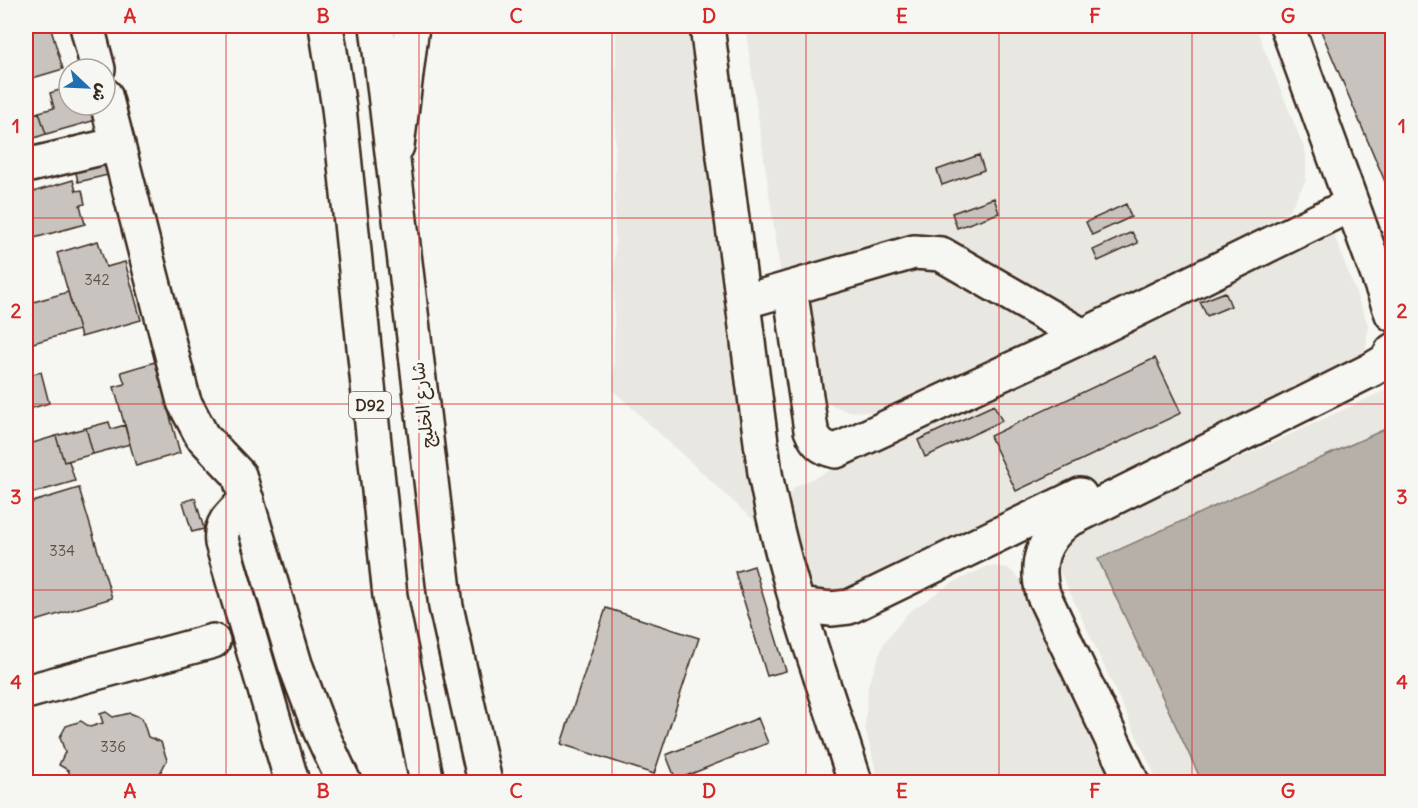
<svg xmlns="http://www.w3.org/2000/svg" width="1418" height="808" viewBox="0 0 1418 808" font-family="Delius,'Playpen Sans Arabic',sans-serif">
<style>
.built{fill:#e8e7e2}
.water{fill:#b6b0a9;stroke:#857a71;stroke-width:1.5}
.building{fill:#c8c3be;stroke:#3b2a1e;stroke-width:1.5}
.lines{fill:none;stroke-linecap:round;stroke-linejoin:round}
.minor-casing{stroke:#3b2a1e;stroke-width:38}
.major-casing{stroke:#3b2a1e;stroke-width:38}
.minor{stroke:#f6f6f2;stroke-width:33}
.major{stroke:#f6f6f2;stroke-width:33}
.grid{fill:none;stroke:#d62828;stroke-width:1.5;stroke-opacity:0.55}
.labels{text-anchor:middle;stroke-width:6;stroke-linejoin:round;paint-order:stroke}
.number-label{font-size:15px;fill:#5e5046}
.shield{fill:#f6f6f2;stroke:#73675e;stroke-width:1.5}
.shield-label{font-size:16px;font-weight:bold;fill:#3b2a1e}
.street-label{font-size:18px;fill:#3b2a1e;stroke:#f6f6f2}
.neatline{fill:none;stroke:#d62828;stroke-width:2}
.grid-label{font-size:20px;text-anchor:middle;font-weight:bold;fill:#d62828}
</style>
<rect width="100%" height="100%" fill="#f6f6f2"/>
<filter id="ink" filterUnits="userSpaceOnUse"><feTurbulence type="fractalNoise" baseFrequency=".0167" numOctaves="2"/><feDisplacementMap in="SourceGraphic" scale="12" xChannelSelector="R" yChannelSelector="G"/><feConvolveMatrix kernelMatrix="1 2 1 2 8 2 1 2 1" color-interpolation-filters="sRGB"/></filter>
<g filter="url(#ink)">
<path class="built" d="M616 26H694L765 531 614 391Z
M745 26H1255L1306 153V180L1289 211 1232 244 892 413 846 411 815 397 793 359Z
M1333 232 1368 325 1366 348 1357 361 838 606 810 599 784 501 795 487Z
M1392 387V426L1099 559 1202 782H1158L1060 571V554L1071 537Z
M988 566 1008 568 1024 582 1118 782H879L865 727 868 686 884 643 908 613 950 584Z"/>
<path class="water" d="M1392 426V782H1202L1098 559Z"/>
<path class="building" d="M26 26H50L63 69 26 80Z
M1319 26H1392V198Z
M69 87V105H92L96 120 46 134 39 112 54 108 50 93Z
M26 91 33 115 26 117Z
M39 112 46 134 26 141V117Z
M979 155 984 170 942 185 937 170Z
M105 161 108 175 78 182 75 168Z
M73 180 76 191 82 190 85 204 80 205 85 224 27 240 26 194Z
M994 198 999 213 957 228 952 213Z
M1126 204 1131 217 1092 235 1086 222Z
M1132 232 1138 243 1098 261 1093 250Z
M98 241 106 267 125 262 141 320 81 337 57 253Z
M68 292 79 330 26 345V300L29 299 30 303Z
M1225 292 1231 306 1207 316 1200 302Z
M1155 358 1181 413 1016 491 990 436Z
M155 362 180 453 136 466 114 387 125 384 121 372Z
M41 372 49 403 26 410V376Z
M994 405 1002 421 925 457 918 440Z
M109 422 111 429 125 425 130 444 93 454 86 428Z
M86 428 93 454 64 462 56 436Z
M56 436 64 462 69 461 75 481 26 495V445Z
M79 488 112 598 26 624V504Z
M195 498 204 529 192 532 183 502Z
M754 566 786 671 767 676 735 572Z
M606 608 699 638 654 774 561 744Z
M106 712 113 717 130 713 142 718 148 737 161 742 167 760 158 777 160 782H73L68 770 59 765 65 752 60 737 66 726 81 721 90 727 103 723 100 714Z
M758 718 768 743 676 780 666 755Z"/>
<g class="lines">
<g class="minor-casing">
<path id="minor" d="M87 26 98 69
M707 26 765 473C784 581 823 678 855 782
M1287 26 1392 314
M105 95 184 402 202 436 239 475 295 664 320 730 344 782
M397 146 412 26
M26 166 118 144
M790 288 811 430C816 443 822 448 836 451L1083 336 1352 204
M743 302 914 252 941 254 1083 336
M247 500C233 513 219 522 222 543L292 782
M796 605 831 609 849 607 1080 495
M26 692 213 641
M1132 782 1043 594C1035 563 1042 541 1067 521L1371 370 1386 361 1392 351"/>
</g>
<g class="major-casing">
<path id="major" d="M326 26 339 108 390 596 427 782
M377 26 446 607 485 782"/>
</g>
<use href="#minor" class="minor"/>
<use href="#major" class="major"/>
</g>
</g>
<path class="grid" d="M226 26V782M419 26V782M612 26V782M806 26V782M999 26V782M1192 26V782M26 218H1392M26 404H1392M26 590H1392"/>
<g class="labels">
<g class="number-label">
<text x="97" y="285">342</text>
<text x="62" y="556">334</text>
<text x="113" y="752">336</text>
</g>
<rect class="shield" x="349" y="392" width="42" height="26" rx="4.5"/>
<g class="shield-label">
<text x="370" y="411">D92</text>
</g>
<g class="street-label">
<text transform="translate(423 405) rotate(-97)" y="6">شارع الخليج</text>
</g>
</g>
<rect width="1418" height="808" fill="none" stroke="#f6f6f2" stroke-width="66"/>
<g transform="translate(87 87) rotate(113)"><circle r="28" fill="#f6f6f2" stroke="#aba49d" stroke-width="1.5"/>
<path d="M0-4.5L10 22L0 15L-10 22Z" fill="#1f6fb2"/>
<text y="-9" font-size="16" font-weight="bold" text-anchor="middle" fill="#3b2a1e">ش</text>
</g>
<rect x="33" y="33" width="1352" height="742" class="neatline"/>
<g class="grid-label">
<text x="130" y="23">A</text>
<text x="323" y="23">B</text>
<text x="516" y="23">C</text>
<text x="709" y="23">D</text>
<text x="902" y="23">E</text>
<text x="1095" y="23">F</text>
<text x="1288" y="23">G</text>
<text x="16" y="133">1</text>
<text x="1402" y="133">1</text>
<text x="16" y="318">2</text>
<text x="1402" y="318">2</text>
<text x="16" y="504">3</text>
<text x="1402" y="504">3</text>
<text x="16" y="689">4</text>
<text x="1402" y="689">4</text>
<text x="130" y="798">A</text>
<text x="323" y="798">B</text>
<text x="516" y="798">C</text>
<text x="709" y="798">D</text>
<text x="902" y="798">E</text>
<text x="1095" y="798">F</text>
<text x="1288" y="798">G</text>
</g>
</svg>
